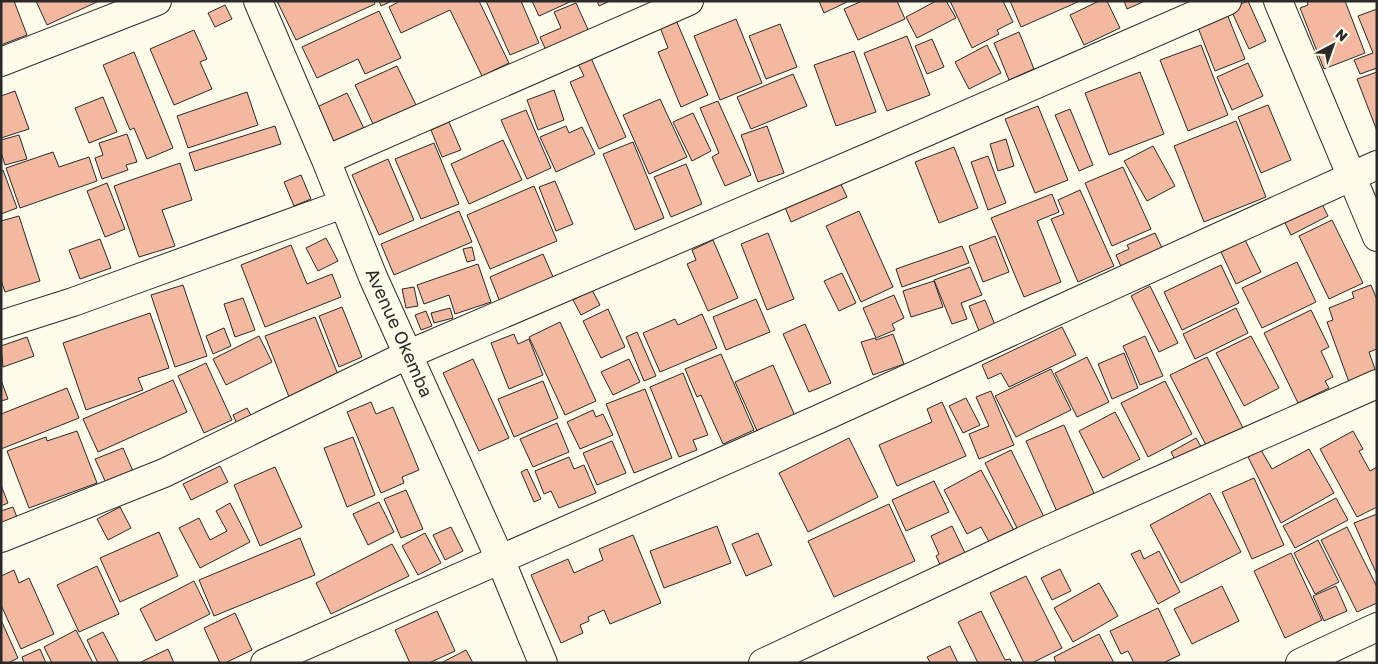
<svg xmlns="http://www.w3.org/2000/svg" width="1378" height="664" viewBox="0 0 1378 664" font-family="'Golos Text',sans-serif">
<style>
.building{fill:#f2b8a0;stroke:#2b2b2b}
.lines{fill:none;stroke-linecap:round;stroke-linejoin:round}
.street-casing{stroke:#2b2b2b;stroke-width:30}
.street{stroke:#fdfbea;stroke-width:28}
.labels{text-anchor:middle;stroke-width:4;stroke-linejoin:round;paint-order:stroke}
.street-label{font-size:18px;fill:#2b2b2b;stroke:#fdfbea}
</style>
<rect width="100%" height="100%" fill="#fdfbea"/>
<path class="building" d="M1 1H14L27 35 1 45Z
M36 1H99L47 25Z
M277 1H374L375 4 296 40Z
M379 1H392L381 6Z
M400 1H479L509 63 482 76 450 10 401 33 389 7Z
M486 1H521L539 43 510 55Z
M532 1H572L539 16Z
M597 1H610L599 6Z
M819 1H849L824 13Z
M862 1H897L905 19 858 40 844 9Z
M936 1H946L956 18 917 38 906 17Z
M950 1H1003L1013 22 997 30 999 34 972 48Z
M1010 1H1080L1021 27Z
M1099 1H1107L1120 28 1084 45 1070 15Z
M1124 1H1145L1127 9Z
M1248 1 1266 41 1249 49 1230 8Z
M1307 1H1345L1365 53 1324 69 1300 8 1308 5Z
M576 3 591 36 548 55 540 37 561 28 554 12Z
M225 5 232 19 215 27 208 13Z
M1377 9V68L1360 74 1354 60 1373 53 1358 16Z
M379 11 401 58 365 74 358 59 317 78 302 47Z
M1227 14 1245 59 1215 71 1197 25Z
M736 19 762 83 720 100 694 36Z
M676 20 708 95 681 107 658 52 668 48 660 27Z
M780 24 797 67 766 79 749 36Z
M194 30 207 59 200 62 212 89 174 105 150 49Z
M1019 32 1034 69 1009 80 994 43Z
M907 36 930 95 887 111 864 53Z
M932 39 944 67 927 74 915 46Z
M987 45 1001 73 969 89 955 62Z
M1201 45 1228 115 1188 131 1160 60Z
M854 51 876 112 836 126 814 65Z
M134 52 173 148 147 159 134 128 130 130 103 65Z
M591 58 626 137 599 149 570 82 584 76 578 64Z
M1248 63 1263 96 1232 110 1217 77Z
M397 66 416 105 373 124 355 85Z
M1140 72 1164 134 1109 155 1085 93Z
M1377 72V131L1357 79Z
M793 74 807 106 751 129 737 97Z
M554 90 564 120 538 130 527 100Z
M15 91 29 129 1 138V96Z
M247 92 258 125 188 148 177 116Z
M347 93 368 137 338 151 317 107Z
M103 97 117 132 89 143 75 108Z
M660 99 687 157 649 174 623 115Z
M718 101 751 175 725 186 712 157 719 153 700 108Z
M1268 105 1291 160 1261 173 1238 117Z
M1038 106 1068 180 1035 193 1005 119Z
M1070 109 1093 165 1079 171 1055 115Z
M526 110 551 168 527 179 501 120Z
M693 113 711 151 692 161 673 122Z
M1236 121 1266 197 1204 222 1174 146Z
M449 122 461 150 442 157 431 130Z
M275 126 281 144 195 171 189 153Z
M566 126 569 133 582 127 595 154 556 172 540 137Z
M767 126 784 173 758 182 741 135Z
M127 134 137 162 126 165 128 170 102 179 95 158 103 155 99 143Z
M19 135 27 159 5 165 1 152V140Z
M1006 139 1014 166 998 171 990 144Z
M503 140 522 180 469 204 451 164Z
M633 142 664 218 635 230 603 154Z
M434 143 459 204 421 219 395 159Z
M1153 146 1175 186 1147 201 1124 161Z
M954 147 978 208 939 223 915 162Z
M53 152 59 167 89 157 97 181 20 208 6 168Z
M988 156 1006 203 988 210 971 162Z
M388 159 414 220 379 235 352 175Z
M180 163 192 200 162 210 175 246 139 257 114 186Z
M686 164 702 204 671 217 654 177Z
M1123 167 1151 229 1112 246 1085 183Z
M3 170 17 208 1 214V171Z
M301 175 311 199 294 206 284 182Z
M839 180 847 197 791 222 784 205Z
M555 181 573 224 556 231 539 187Z
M107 183 125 229 105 237 87 191Z
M534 186 557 241 490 269 467 215Z
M1080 190 1114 266 1078 282 1051 219 1064 214 1058 200Z
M1052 194 1059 212 1037 221 1061 282 1024 297 991 218Z
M1321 202 1328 216 1291 235 1284 221Z
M459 211 472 242 394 275 381 244Z
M859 211 893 287 861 302 826 226Z
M19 216 40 281 5 292 1 280V221Z
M1332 220 1363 283 1329 299 1299 236Z
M768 233 794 299 767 310 741 244Z
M1155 233 1163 250 1122 269 1116 255 1129 249 1127 245Z
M995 236 1009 272 983 282 969 246Z
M326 238 338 261 318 271 306 248Z
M100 239 111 268 80 279 69 250Z
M713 240 738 298 708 311 687 264 696 260 692 250Z
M1245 240 1261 272 1236 284 1221 252Z
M291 245 307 284 332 274 341 297 265 327 241 265Z
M962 246 969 263 902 287 896 269Z
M472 247 475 260 467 262 463 249Z
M543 254 554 279 500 302 490 277Z
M1297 262 1316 302 1262 328 1242 288Z
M478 264 491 302 455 314 449 295 424 304 417 285Z
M1221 265 1239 303 1182 330 1164 292Z
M970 267 982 295 961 303 967 319 952 324 934 280Z
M842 273 856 303 839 311 824 281Z
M934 281 943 307 911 317 903 291Z
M183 285 207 356 175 367 151 295Z
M1371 285 1377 300V349L1369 352 1376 372 1349 382 1327 322 1333 320 1329 308 1354 298 1352 292Z
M1150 286 1178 343 1159 352 1131 296Z
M414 287 418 306 406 308 402 289Z
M592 290 600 305 581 315 573 300Z
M894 295 904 318 892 324 895 330 876 338 863 308Z
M243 298 255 330 235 337 224 304Z
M756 299 770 332 726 350 713 317Z
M985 300 997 330 981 336 969 306Z
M342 307 362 357 339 367 319 316Z
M450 308 453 318 434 323 431 313Z
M1236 308 1248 333 1195 359 1183 334Z
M608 309 625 347 601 358 583 321Z
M1311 310 1329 347 1321 351 1333 377 1325 381 1329 388 1298 403 1264 333Z
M426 311 432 326 421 330 415 315Z
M150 313 169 368 138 378 143 390 86 410 63 343Z
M702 314 717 348 660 372 643 333 675 319 678 325Z
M315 317 339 377 289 397 265 336Z
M560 322 596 401 565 415 529 337Z
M805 324 831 383 809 392 783 334Z
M1062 327 1076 355 1009 387 1001 373 988 379 982 365Z
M224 328 231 346 213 354 206 336Z
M637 332 656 376 644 381 626 337Z
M514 334 518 344 529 339 543 375 509 389 491 343Z
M893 334 904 364 873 375 861 342 875 338 876 340Z
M259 336 272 362 226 385 213 359Z
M1145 336 1163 376 1140 385 1123 346Z
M1251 336 1279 388 1244 406 1216 353Z
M27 337 34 356 3 367 1 346Z
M1124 353 1138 388 1112 399 1098 364Z
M721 354 754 430 723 444 701 395 697 397 685 369Z
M1087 357 1109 402 1077 417 1055 373Z
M1207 357 1243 428 1207 447 1170 375Z
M473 359 509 438 479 451 443 373Z
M629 359 640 382 613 395 601 372Z
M206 363 232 420 204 433 178 376Z
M773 365 795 416 758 433 735 382Z
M1051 369 1071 410 1016 437 995 396Z
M683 373 708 435 693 440 697 450 679 457 650 387Z
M1 380 8 399 1 401Z
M173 380 187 412 98 452 83 419Z
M543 381 558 418 514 437 498 399Z
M1165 381 1192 434 1148 457 1121 403Z
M67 388 79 418 1 449V414Z
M645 389 672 458 634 473 606 404Z
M991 391 1014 445 979 459 969 434 989 426 976 397Z
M966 398 980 425 963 433 949 406Z
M371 402 376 414 393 407 419 470 402 477 404 483 381 493 347 412Z
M942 402 966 456 897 486 879 445 932 422 927 409Z
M247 408 254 421 239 428 233 415Z
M593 410 596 417 603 414 613 435 580 449 567 422Z
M1115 412 1140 459 1103 478 1079 431Z
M557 423 569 452 533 467 520 439Z
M1064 425 1096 498 1058 514 1026 441Z
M77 431 97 483 29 508 7 451 46 437 47 441Z
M1353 431 1363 449 1359 451 1370 471 1377 467V507L1357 517 1320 449Z
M353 437 375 495 347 507 324 448Z
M849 438 878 497 808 532 779 473Z
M1196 438 1204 452 1178 466 1171 452Z
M612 441 626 473 597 485 583 453Z
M123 448 133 471 106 483 95 459Z
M1309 449 1334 493 1281 523 1248 457 1261 450 1272 469Z
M1011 450 1045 519 1019 532 985 463Z
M569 457 574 469 584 465 596 493 559 508 551 491 544 494 535 471Z
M220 466 228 482 191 500 183 484Z
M275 467 302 527 260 546 234 485Z
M527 469 541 499 534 502 521 472Z
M981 470 1017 536 993 549 981 527 967 534 944 490Z
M1254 478 1284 545 1252 559 1222 492Z
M934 481 949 512 906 531 892 500Z
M1 485 8 503 1 506Z
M406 490 423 529 401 538 384 499Z
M1210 493 1241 552 1181 583 1150 525Z
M1336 498 1348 520 1295 548 1283 526Z
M379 502 394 532 368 545 353 514Z
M230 503 250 542 200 568 179 528 199 518 210 540 227 531 216 511Z
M889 504 915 561 834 597 808 541Z
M13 507 20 525 1 532V511Z
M120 507 131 528 108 540 97 519Z
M1377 514V575L1354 523Z
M717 526 731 563 664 588 650 551Z
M952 526 968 559 943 571 936 556 939 554 931 536Z
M451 527 463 551 445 560 433 535Z
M1347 527 1377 587V603L1357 612 1321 540Z
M159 532 178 576 120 602 100 558Z
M425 533 441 563 418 575 402 546Z
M758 533 772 565 746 576 732 544Z
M633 535 661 603 610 624 604 610 588 617 589 621 580 625 583 633 561 643 531 575 568 559 574 573 603 560 599 549Z
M300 538 315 575 214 616 199 580Z
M1318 540 1339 582 1315 594 1294 553Z
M392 544 409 576 331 614 316 583Z
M1140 550 1144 559 1159 551 1180 592 1158 604 1131 554Z
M1291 553 1322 620 1285 638 1254 571Z
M97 566 119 614 79 632 57 585Z
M1060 569 1071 591 1052 600 1041 578Z
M14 570 19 583 29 578 54 634 21 649 1 605V576Z
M1026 576 1062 648 1032 663H1024L990 593Z
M194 581 210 614 156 641 140 609Z
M1099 583 1118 616 1073 642 1054 608Z
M1222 586 1239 621 1192 644 1174 609Z
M1336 586 1347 611 1324 621 1313 596Z
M1158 608 1180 655 1163 663H1134L1128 651 1121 654 1110 631Z
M437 611 455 651 429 663H410L395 630Z
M981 611 1005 660 1010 659 1012 663H978L958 622Z
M235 613 252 650 225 663H220L204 628Z
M1 620 18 658 8 663H1Z
M76 630 93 663H52L44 647Z
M103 632 119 663H98L87 640Z
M1099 634 1114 663H1056L1054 657Z
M950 646 958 663H928L930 662 927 657Z
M40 649 46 663H24L22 657Z
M168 649 174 663H142L141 662Z
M466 650 473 663H441Z"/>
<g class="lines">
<g class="street-casing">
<path id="street" d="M258 1 326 160 373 277 500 559 543 663
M1278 1 1377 237
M1 62 157 1
M326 160 689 1
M1 325 73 302 343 204
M1 538 164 473 409 354 876 154 1227 1
M265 663 819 419 1377 165
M763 663 1038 534 1377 384
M1300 663 1377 627"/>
</g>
<use href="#street" class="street"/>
</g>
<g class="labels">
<g class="street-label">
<text transform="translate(399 333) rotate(66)" y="6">Avenue Okemba</text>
</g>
</g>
<rect width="1378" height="664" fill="none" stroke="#2b2b2b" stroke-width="5"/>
<g transform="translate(1333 45) rotate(41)" stroke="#fdfbea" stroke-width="4" paint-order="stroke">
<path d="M0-4L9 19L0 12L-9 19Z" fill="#2b2b2b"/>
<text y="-8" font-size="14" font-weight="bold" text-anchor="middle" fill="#2b2b2b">N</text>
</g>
</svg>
